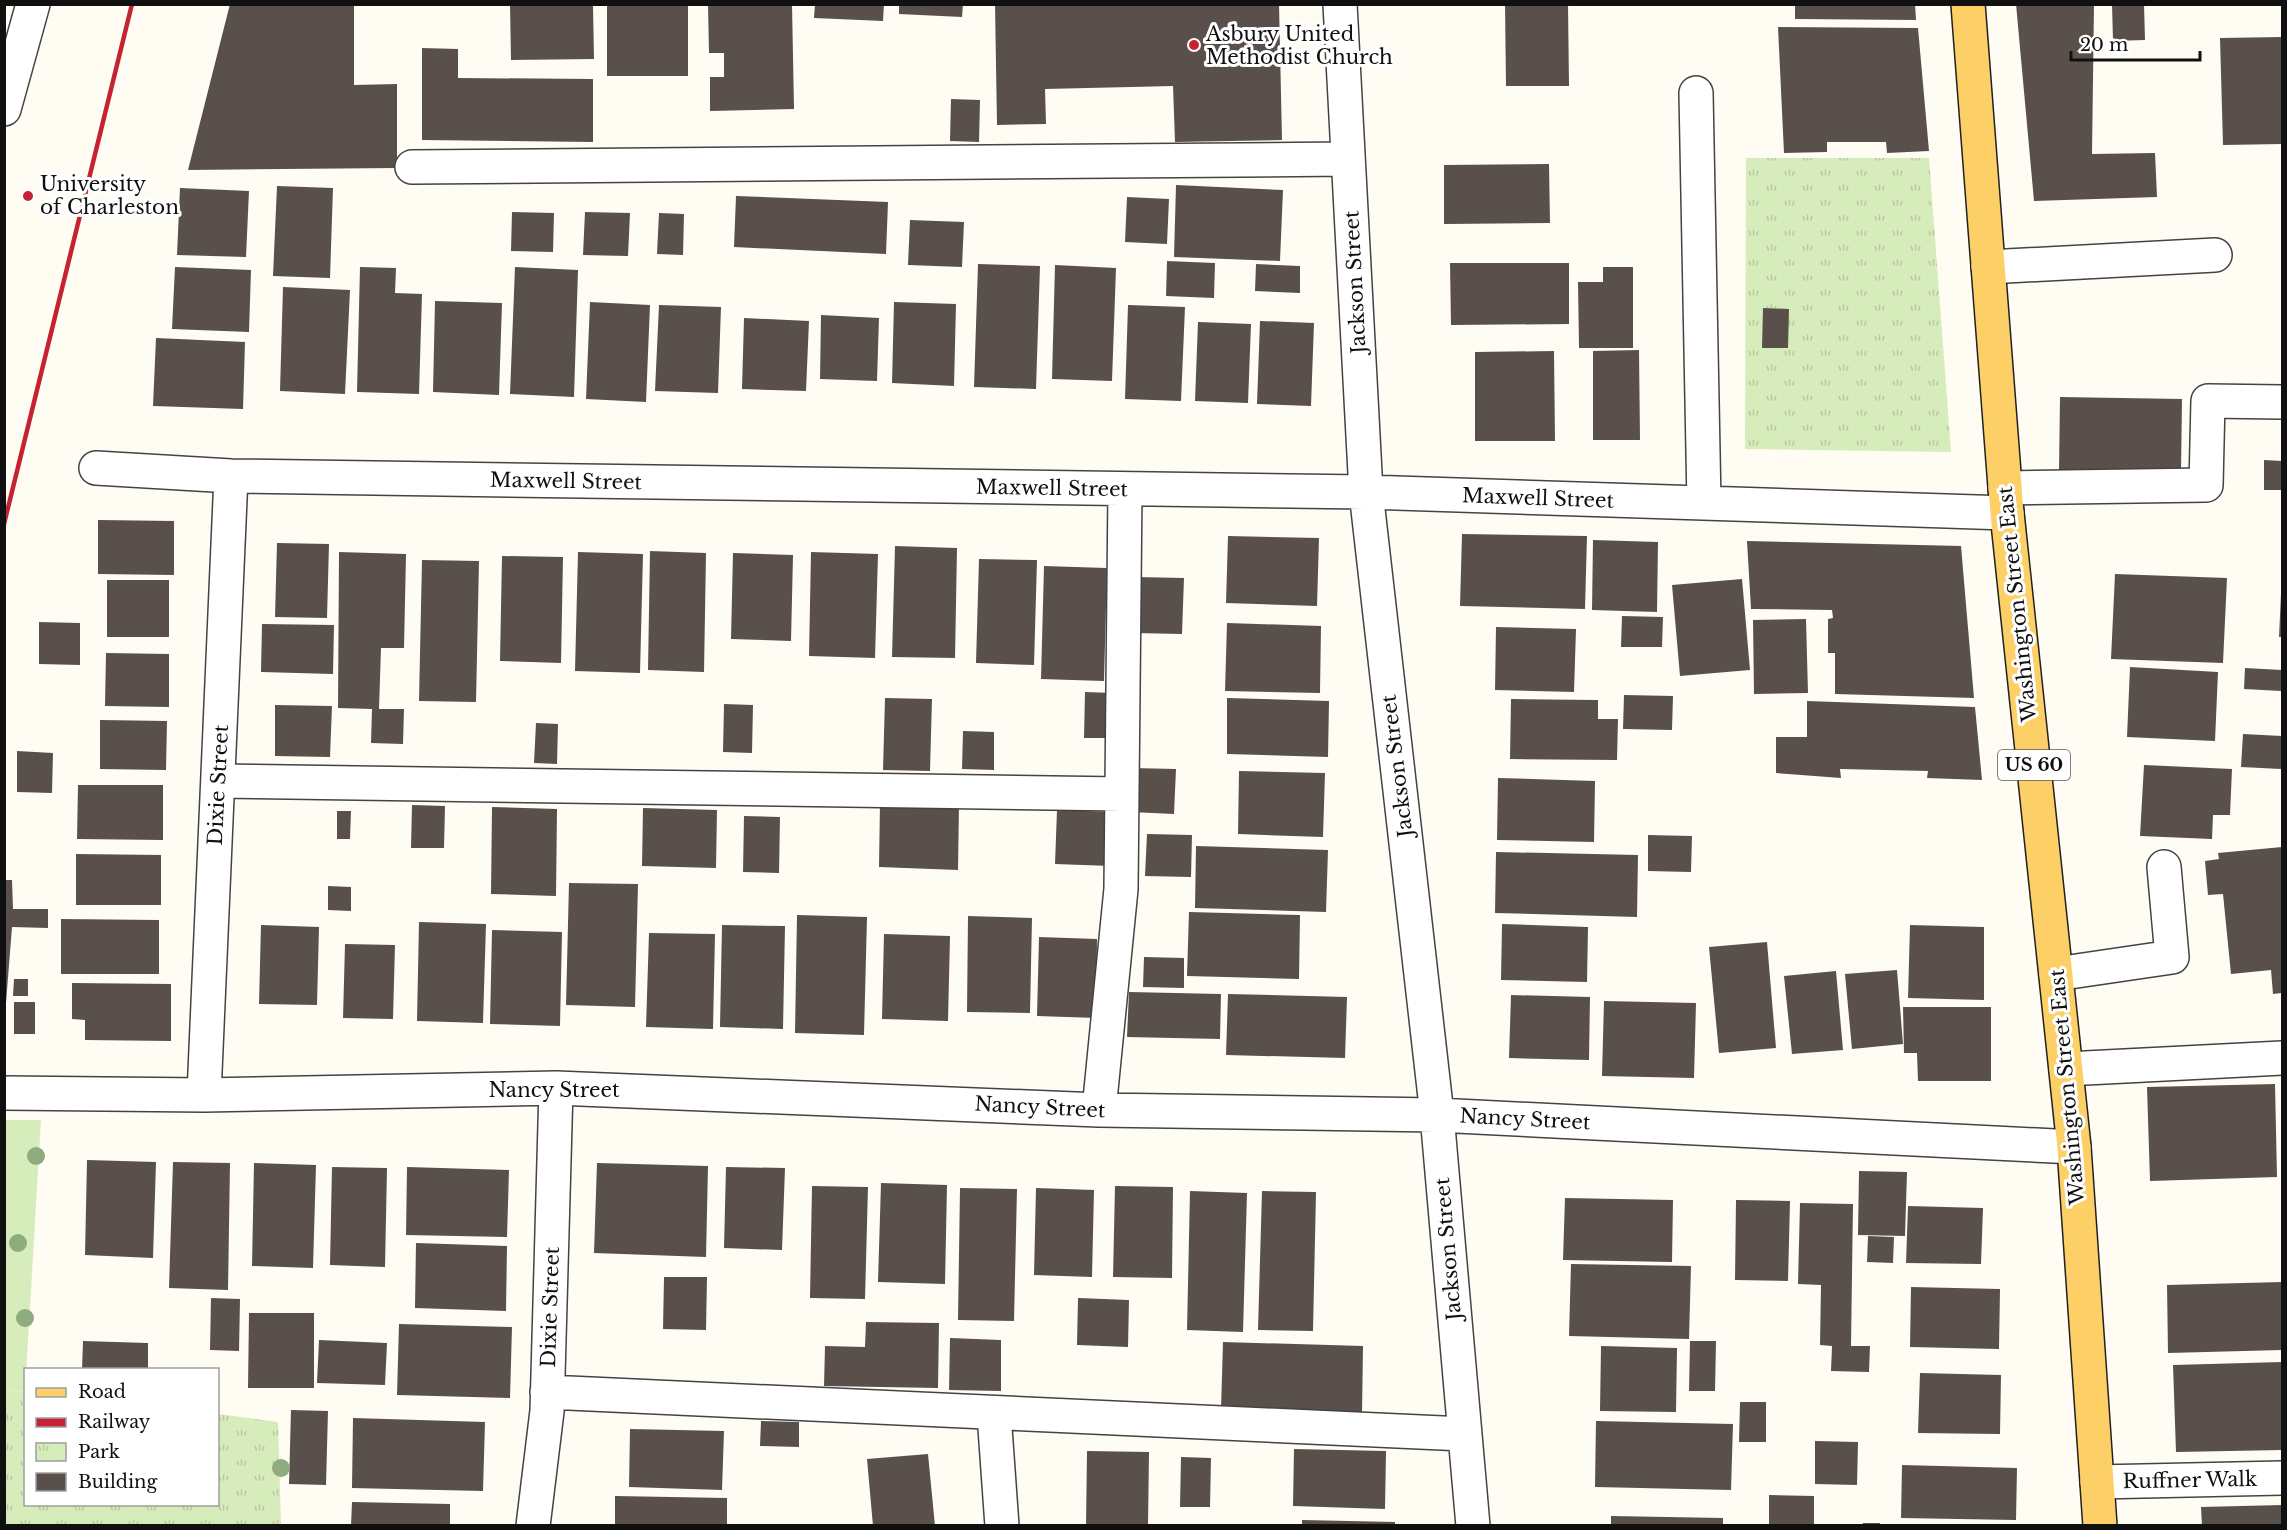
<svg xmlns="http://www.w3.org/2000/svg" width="2287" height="1530" viewBox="0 0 2287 1530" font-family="'Libre Baskerville',serif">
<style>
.park{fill:url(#park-tufts)}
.garden{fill:#d7ecbb}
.building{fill:#59504c}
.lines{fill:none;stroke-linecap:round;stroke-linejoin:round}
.minor-casing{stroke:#434343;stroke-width:36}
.major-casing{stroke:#212121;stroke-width:36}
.minor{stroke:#fff;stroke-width:33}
.major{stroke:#fcd066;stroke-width:33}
.rail{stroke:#c62233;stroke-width:4.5}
.tree{fill:#8eac7d}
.poi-dot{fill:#c62233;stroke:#fff;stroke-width:2}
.labels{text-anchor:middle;stroke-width:6;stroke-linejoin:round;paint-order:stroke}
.shield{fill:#fff;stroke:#585858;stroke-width:1.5}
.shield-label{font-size:18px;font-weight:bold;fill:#101010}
.poi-label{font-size:20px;fill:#101010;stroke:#fff;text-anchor:start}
.street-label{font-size:20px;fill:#101010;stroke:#fff}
</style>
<defs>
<pattern id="park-tufts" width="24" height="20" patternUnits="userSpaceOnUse" patternTransform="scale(1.5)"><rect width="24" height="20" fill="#d7ecbb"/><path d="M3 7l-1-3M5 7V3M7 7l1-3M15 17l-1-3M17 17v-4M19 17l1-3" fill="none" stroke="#b8c9a0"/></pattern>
</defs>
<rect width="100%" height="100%" fill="#fffcf3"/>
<path class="park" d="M1746 158H1929L1951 452 1745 449Z
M4 1390 25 1392 26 1504H218V1414L278 1422 281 1525H5Z"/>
<path class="garden" d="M4 1120H41L25 1392 5 1390Z"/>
<path class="building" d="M230 4H354V85L397 84V168L188 170Z
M607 4H688V76H607Z
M708 4H792L794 109 710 111V77H724V53H709Z
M815 4H884L883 21 814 18Z
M899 4H963L962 17 899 14Z
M995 4H1279L1282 140 1175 142 1173 86 1045 89 1046 124 997 125Z
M1505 4H1568L1569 86H1506Z
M1795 4H1915L1916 20 1795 19Z
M2016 4H2094L2092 154 2155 153 2157 197 2034 201Z
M2112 4H2144L2145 40 2113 41Z
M510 5H593L594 59 511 60Z
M1778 27 1918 28 1929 151 1887 153 1886 142H1827V152L1784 153Z
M2282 37V144L2223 145 2220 38Z
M422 48 458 49V78L593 79V142L422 140Z
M951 99 980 100 979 142 950 141Z
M1549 164 1550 223 1444 224V165Z
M1176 185 1283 190 1280 261 1174 257Z
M277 186 333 188 330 278 273 276Z
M180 188 249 191 246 257 177 255Z
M736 196 888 202 886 254 734 247Z
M1127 197 1169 199 1167 244 1125 242Z
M512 212 554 213 553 252 511 251Z
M585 212 630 213 628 256 583 255Z
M659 213 684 214 683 255 657 254Z
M910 220 964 222 962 267 908 265Z
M1167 261 1215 263 1214 298 1166 296Z
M1450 263H1569V324L1451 325Z
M978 264 1040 266 1036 389 974 387Z
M1256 264 1300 266V293L1255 291Z
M1055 265 1116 268 1112 381 1052 379Z
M175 267 251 270 249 332 172 329Z
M360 267 396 268 395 293 422 294 419 394 357 392Z
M515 267 578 270 574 397 510 394Z
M1603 267H1633V348H1579L1578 282H1603Z
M283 287 350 290 345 394 280 391Z
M435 301 502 303 499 395 433 392Z
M590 302 650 305 646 402 586 399Z
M894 302 956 304 954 386 892 383Z
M659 305 721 307 718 393 655 391Z
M1128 305 1185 307 1181 401 1125 399Z
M1763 308 1789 309 1788 348H1762Z
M821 315 879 318 877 381 820 379Z
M744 318 809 321 806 391 742 389Z
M1260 321 1314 323 1311 406 1257 404Z
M1198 322 1251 324 1248 403 1195 401Z
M156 338 245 342 243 409 153 406Z
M1639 350 1640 440H1593V351Z
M1554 351 1555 441H1475V352Z
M2060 397 2182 399 2181 472 2059 471Z
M2264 460 2282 461V490H2264Z
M98 520 174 521V575L98 574Z
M1462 534 1587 536 1585 609 1460 606Z
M1228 536 1319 538 1317 606 1226 603Z
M1593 540 1658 542 1657 612 1592 610Z
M1747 541 1961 546 1974 698 1835 694V653H1828V619L1833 618 1832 610 1751 609Z
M277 543 329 544 327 618 275 617Z
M895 546 957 548 955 658 892 657Z
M650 551 706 553 704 672 648 670Z
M339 552 406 554 404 648H381L379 709H404L403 744 371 743 372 709 338 708Z
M578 552 643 554 640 673 575 671Z
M811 552 878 554 875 658 809 656Z
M733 553 793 555 791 641 731 639Z
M502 556 563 557 561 663 500 661Z
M979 559 1037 560 1034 665 976 663Z
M422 560 479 561 476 702 419 701Z
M1044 566 1107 568 1104 681 1041 679Z
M2115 574 2227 578 2223 663 2111 659Z
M1136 577 1184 578 1182 634 1134 633Z
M1742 579 1750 670 1680 676 1672 585Z
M107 580H169V637H107Z
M2281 594H2282V637H2279Z
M1622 616 1663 617 1662 647H1621Z
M1806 619 1808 693 1754 694 1753 620Z
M39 622 80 623V665L39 664Z
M1227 623 1321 626 1320 693 1225 691Z
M262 624 334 625 333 674 261 672Z
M1496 627 1576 629 1574 692 1495 690Z
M106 653 169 654V707L105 706Z
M2130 667 2218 672 2215 741 2127 737Z
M2245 668 2282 670 2281 691 2244 689Z
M1085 692 1114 693 1113 738H1084Z
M1624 695 1673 696 1672 730 1623 729Z
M885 698 932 699 930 771 883 770Z
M1227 698 1329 701 1328 757 1227 754Z
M1511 699 1598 700V719H1618L1617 760 1510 759Z
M1807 701 1975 707 1982 780 1927 778 1928 771 1840 769 1841 778 1776 773V737H1807Z
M724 704 753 705 752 753 723 752Z
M275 705 332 706 330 757 275 756Z
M100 720 167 721 166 770 100 769Z
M536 723 558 724 557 764 534 763Z
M963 731 994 732V770L962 769Z
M2243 734 2282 736 2281 769 2241 767Z
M17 751 53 753 52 793 17 792Z
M2144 765 2232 769 2230 815H2213L2212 839 2140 836Z
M1132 768 1176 769 1174 814 1131 812Z
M1239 771 1325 773 1323 837 1238 834Z
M1498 778 1595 781 1594 842 1497 840Z
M78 785H163V840L77 839Z
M880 803 959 805 958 870 879 867Z
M412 805 445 806 444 848H411Z
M492 807 557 809 556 896 491 894Z
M643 808 717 810 716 868 642 866Z
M1057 810 1113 812 1111 866 1055 864Z
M337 811H351L350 839H337Z
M744 816 780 817 779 873 743 872Z
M1147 834 1192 835 1191 877 1145 876Z
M1648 835 1692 836 1691 872 1648 871Z
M1196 846 1328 850 1326 912 1195 908Z
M2282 847V993L2273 994 2271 970 2231 974 2223 894 2208 895 2205 861 2219 859 2218 853Z
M1496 852 1638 855 1637 917 1495 913Z
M76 854 161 855V905H76Z
M4 880H12L13 909H48V928L12 927 6 1003Z
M569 883 638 884 635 1007 566 1005Z
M328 886 351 887V911L328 910Z
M1189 912 1300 915 1299 979 1187 976Z
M797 915 867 917 864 1035 795 1033Z
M968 916 1032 918 1030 1013 967 1012Z
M61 919 159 920V974H61Z
M419 922 486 924 483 1023 417 1021Z
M1502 924 1588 927 1587 982 1501 980Z
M261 925 319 927 317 1005 259 1004Z
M722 925 785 926 783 1029 720 1027Z
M1910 925 1984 927V1000L1908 998Z
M492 930 562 932 560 1026 490 1024Z
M649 933 715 934 713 1029 646 1027Z
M884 934 950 936 948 1021 882 1019Z
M1039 937 1097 939 1096 1018 1037 1016Z
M1767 942 1776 1048 1719 1053 1709 947Z
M345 944 395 945 393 1019 343 1018Z
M1144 957 1184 958V988L1143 987Z
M1897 970 1903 1044 1852 1049 1845 974Z
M1836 971 1843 1050 1792 1054 1784 976Z
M14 979H28V996H13Z
M72 983 171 984V1041L85 1040V1020L72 1019Z
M1129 992 1221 994 1220 1039 1127 1037Z
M1228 994 1347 997 1345 1058 1226 1055Z
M1511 995 1590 997 1589 1060 1509 1058Z
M1604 1001 1696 1003 1694 1078 1602 1076Z
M14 1002H35V1034H14Z
M1903 1007H1991V1081H1918L1917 1053H1904Z
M2275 1084 2277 1177 2150 1181 2147 1087Z
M87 1160 156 1162 153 1258 85 1255Z
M173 1162 230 1163 228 1290 169 1288Z
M254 1163 316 1165 313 1268 252 1266Z
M597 1163 708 1166 706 1257 594 1253Z
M332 1167 387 1168 385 1267 330 1265Z
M407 1167 509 1170 507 1237 406 1235Z
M726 1167 785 1168 782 1250 724 1248Z
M1859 1171 1907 1172 1905 1236 1858 1235Z
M881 1183 947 1185 945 1284 878 1282Z
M812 1186 868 1187 865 1299 810 1298Z
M1115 1186 1173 1187 1172 1278 1113 1277Z
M960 1188 1017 1189 1014 1321 958 1320Z
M1036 1188 1094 1190 1092 1277 1034 1275Z
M1190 1191 1247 1193 1243 1332 1187 1330Z
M1262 1191 1316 1192 1313 1331 1258 1330Z
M1565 1198 1673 1200 1672 1262 1563 1260Z
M1736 1200 1790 1201 1788 1281 1735 1280Z
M1800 1203 1853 1204 1851 1346H1870L1869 1372 1831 1371 1832 1346 1820 1345 1821 1285 1798 1284Z
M1908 1206 1983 1208 1981 1264 1906 1263Z
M1868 1236 1894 1237 1893 1263 1867 1262Z
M416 1243 507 1246 506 1311 415 1308Z
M1571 1264 1691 1266 1689 1339 1569 1336Z
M664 1277H707L706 1330 663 1329Z
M2282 1282V1350L2168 1353 2167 1285Z
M1911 1287 2000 1289 1999 1349 1910 1347Z
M211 1298 240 1299 239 1351 210 1350Z
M1078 1298 1129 1300 1128 1347 1077 1345Z
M249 1313H314V1388H248Z
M866 1322 939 1323 938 1388 824 1386 825 1346 865 1347Z
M399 1324 512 1327 510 1398 397 1395Z
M950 1338 1001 1340V1391L949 1390Z
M319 1340 387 1343 385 1385 317 1383Z
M83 1341 148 1343V1370H82Z
M1690 1341H1716L1715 1391H1689Z
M1223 1342 1363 1346 1362 1414 1221 1410Z
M1601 1346 1677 1348 1676 1412 1600 1411Z
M2282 1362V1450L2176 1452 2173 1365Z
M1920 1373 2001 1375 2000 1434 1918 1433Z
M1740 1402H1766V1442H1739Z
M291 1410 328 1411 326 1485 289 1484Z
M353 1418 485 1422 483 1491 352 1488Z
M761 1421 799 1422V1447L760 1446Z
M1596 1421 1733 1424 1731 1490 1595 1487Z
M630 1429 724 1431 722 1490 629 1487Z
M1815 1441 1858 1442 1857 1485 1815 1484Z
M1294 1449 1386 1451 1385 1509 1293 1506Z
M1087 1451 1149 1452 1148 1526H1086Z
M928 1454 935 1526H873L867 1459Z
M1181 1457 1211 1458 1210 1507H1180Z
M1902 1465 2017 1468 2016 1520 1901 1518Z
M1769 1495 1814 1496V1526H1769Z
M615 1496 727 1498V1526H615Z
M352 1502 450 1504V1526H351Z
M2282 1505V1526H2202L2201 1507Z
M1611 1516 1723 1518V1526H1611Z
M1302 1520 1395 1522V1526H1302Z
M1863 1523H1880V1526H1862Z"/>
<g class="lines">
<g class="minor-casing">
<path id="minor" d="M1340 4 1366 492 1437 1115 1473 1526
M1696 93 1704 503
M4 109 33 4
M412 167 1348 159
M1988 267 2215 255
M96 468 231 476 1366 492 2007 513
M2005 488 2206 485 2208 401 2282 402
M218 781 1122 794
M2056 974 2172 957 2164 867
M2066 1069 2282 1058
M4 1093 204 1095 556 1088 1099 1110 1437 1115 2074 1147
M204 1095 231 476
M1099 1110 1121 889 1125 489
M547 1392 1464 1434
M994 1414 1002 1526
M2097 1482 2282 1478
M533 1526 547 1411 556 1088"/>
</g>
<g class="major-casing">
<path id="major" d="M1968 4 2007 513 2074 1147 2100 1526"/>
</g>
<use href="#minor" class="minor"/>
<use href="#major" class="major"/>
<path class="rail" d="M4 524 132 4"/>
</g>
<g class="tree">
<circle cx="36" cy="1156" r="9"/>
<circle cx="18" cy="1243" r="9"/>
<circle cx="25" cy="1318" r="9"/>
<circle cx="281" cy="1468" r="9"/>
</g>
<g class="poi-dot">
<circle cx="1194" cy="45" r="6"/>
<circle cx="28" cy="196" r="6"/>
</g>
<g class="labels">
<rect class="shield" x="1998" y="750" width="72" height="30" rx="4.5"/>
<g class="shield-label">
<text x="2034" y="771">US 60</text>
</g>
<g class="poi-label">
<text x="1206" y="41">Asbury United<tspan x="1206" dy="23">Methodist Church</tspan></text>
<text x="40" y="191">University<tspan x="40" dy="23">of Charleston</tspan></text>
</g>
<g class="street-label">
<text transform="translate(1355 282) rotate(-93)" y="7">Jackson Street</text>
<text transform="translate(566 481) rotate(1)" y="7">Maxwell Street</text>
<text transform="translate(1052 488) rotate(1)" y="7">Maxwell Street</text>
<text transform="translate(1538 498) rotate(2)" y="7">Maxwell Street</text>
<text transform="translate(2017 604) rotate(-96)" y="7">Washington Street East</text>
<text transform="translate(1397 766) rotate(-97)" y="7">Jackson Street</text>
<text transform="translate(218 785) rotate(-87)" y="7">Dixie Street</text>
<text transform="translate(2067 1087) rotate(-95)" y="7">Washington Street East</text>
<text x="554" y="1097">Nancy Street</text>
<text transform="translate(1040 1107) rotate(3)" y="7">Nancy Street</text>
<text transform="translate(1525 1119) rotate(3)" y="7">Nancy Street</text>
<text transform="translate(1448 1249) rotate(-95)" y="7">Jackson Street</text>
<text transform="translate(550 1307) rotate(-88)" y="7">Dixie Street</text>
<text transform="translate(2190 1480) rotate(-1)" y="7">Ruffner Walk</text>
</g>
</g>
<rect width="2287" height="1530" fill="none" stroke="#101010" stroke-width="12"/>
<rect x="24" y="1368" width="195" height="138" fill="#ffffff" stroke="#9f9f9f" stroke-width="1.5"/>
<rect x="36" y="1388" width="30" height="9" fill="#fcd066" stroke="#9f9f9f" stroke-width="1.5"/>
<text x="78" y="1398" font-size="18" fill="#101010">Road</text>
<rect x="36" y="1418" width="30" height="9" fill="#c62233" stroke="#9f9f9f" stroke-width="1.5"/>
<text x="78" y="1428" font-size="18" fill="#101010">Railway</text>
<rect x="36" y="1443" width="30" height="18" fill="url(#park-tufts)" stroke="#9f9f9f" stroke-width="1.5"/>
<text x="78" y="1458" font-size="18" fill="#101010">Park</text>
<rect x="36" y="1473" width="30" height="18" fill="#59504c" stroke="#9f9f9f" stroke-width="1.5"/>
<text x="78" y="1488" font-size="18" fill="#101010">Building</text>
<path d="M2071 51v9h129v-9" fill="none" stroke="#101010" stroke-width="3"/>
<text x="2080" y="51" font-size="18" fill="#101010" stroke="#ffffff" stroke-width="4.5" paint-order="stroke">20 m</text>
</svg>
